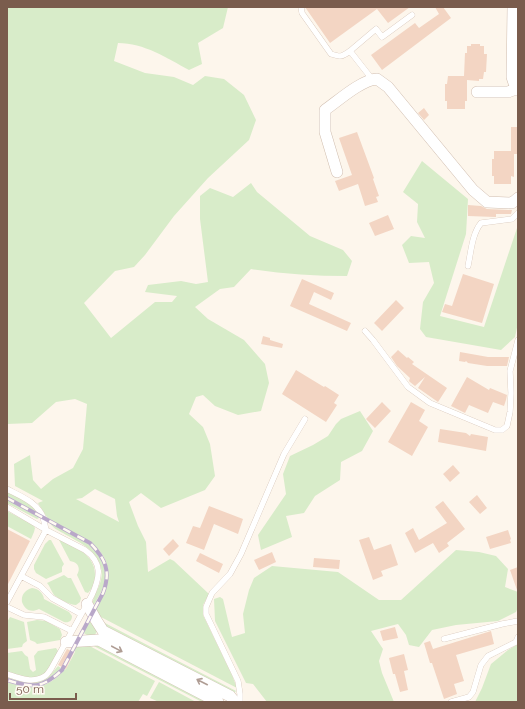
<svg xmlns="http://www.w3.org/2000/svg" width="525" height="709" viewBox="0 0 525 709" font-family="Raleway,sans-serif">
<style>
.green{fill:#d8ecc9;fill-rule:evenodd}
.building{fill:#f3d5c3}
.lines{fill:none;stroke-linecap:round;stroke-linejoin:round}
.service-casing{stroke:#d1beb0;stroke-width:6}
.minor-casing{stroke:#d1beb0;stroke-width:12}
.service{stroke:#fff;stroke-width:5.5}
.minor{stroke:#fff;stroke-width:11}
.rail-casing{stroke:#b9a8c9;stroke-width:4}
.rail{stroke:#fffaf3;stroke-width:2.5;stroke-dasharray:8;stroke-linecap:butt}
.oneway{stroke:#af9d94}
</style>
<rect width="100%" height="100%" fill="#fdf6ec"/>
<path class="green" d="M7 7H228L223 28 198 43 202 64 189 70C167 58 144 43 118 43L114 61 145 73 174 77 193 85 205 76 224 79 244 95 256 120 249 140 208 178 174 216 145 255 134 267 115 271 84 303 111 338 155 302H172L177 296 145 292 148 285 181 281 196 284 208 282 200 219V196L210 188 233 197 251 183 257 192 310 236 343 250 352 261 347 276C315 276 283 274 251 269L234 287 220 289 195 307 208 319 244 340 265 364 269 383 261 411 238 415 215 406 203 395 196 397 189 414 203 427 210 444 215 476 205 490 161 508 141 493 129 502 138 526 146 542 148 572 170 559 174 561 209 594 203 605V615L232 675 237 688 99 616 95 609C99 601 105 593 107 584 112 567 103 552 91 542L48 519 38 503 43 501 15 486 14 464 30 455 33 480 41 489 53 479 73 468 83 449 87 404 75 399 56 402 32 423 7 424ZM95 489 115 499 117 516 119 522 76 499 82 498Z
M422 161 468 199 466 234 440 316 484 327 518 225V323L515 337 501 350 426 337 420 329 423 302 434 283 429 262 409 263 402 245 411 236 425 238 417 222 418 204 403 192Z
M360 411 373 431 362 451 341 462 340 480 315 496 304 513 286 516 292 537 261 550 258 535 286 494 283 474 290 456 313 445 328 436 336 424 341 419Z
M7 491C17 497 32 501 37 513L7 496Z
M7 499 38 516 39 518 37 519 7 503Z
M7 511 33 525 35 528 34 532 31 539 7 526Z
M49 522 90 544C101 553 108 569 104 584 102 592 97 599 93 607 90 595 107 583 100 565 94 548 78 542 63 533 57 530 53 528 49 522Z
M58 538C74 547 96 554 95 576 95 582 93 588 88 593L85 592 77 575C81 568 78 562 70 561Z
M49 540H51L64 564 62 567V572L46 579 36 573 34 569V565L45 544Z
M456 550 479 552 496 556 508 569 505 587 518 592V607L516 612 498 621 456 625 432 630 419 647 409 645 406 635 398 624 371 631 383 649 379 661 382 673 394 702H267L253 684 246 683 215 621 214 599 220 597 223 599 231 633 232 637 245 633 243 614 249 590 254 578 272 566 338 572 379 600H401Z
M64 575 68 578H71L81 598 80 602 76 605C70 605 59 599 54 595 51 591 50 586 47 583Z
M32 588C39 589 43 593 44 599L69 612 72 616C72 621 69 623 64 622L39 609C31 613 25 610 22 602 21 595 25 590 32 588Z
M10 617 24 622 27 641 23 644 22 647 7 649V622Z
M37 620 46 621 60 629 62 635 60 640 37 644 35 642 30 640 27 622Z
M88 621 93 624 97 631 95 635H87L82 632Z
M101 621 236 691 234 693 105 626Z
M93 642 209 702H202L88 643Z
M84 643 155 681 147 696 143 694 138 702H7V682C31 690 47 690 64 670L66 669 75 652 74 650 77 645Z
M518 644V702H475L482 688 491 664 508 650Z
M56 648 58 651V652C54 658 49 671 44 674 33 682 18 675 7 672V653L22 651 25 655 28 657 30 669 33 672 36 670 34 656 38 651Z
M58 666 61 668C46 689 29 686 7 679V675L22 680 51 674Z
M159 682 196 702H159L150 698Z"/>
<path class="building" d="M305 7H410L388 23 377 9 330 43Z
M435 7H443L451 18 382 70 371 55 415 23 419 28 439 14Z
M471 44H480V46H484V54H487L486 72H484L483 79H479V81L467 80V101H465V109H447V101H445V84H447L448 76H464L465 53H467V46H471Z
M424 108 429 115 424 120 418 113Z
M511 127H518V154H514V177L511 176V184H494V176H492V159H494V151H511Z
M357 132 374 178 373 179 379 196 376 197 378 202 365 206 358 184 339 191 335 181 352 175 339 138Z
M468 205 481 206 487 209 512 210 511 214H496V217H495L468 216Z
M388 215 394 229 375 236 369 223Z
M463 274 494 284 482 323 442 312 445 304 452 306Z
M302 279 334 293 331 300 314 292 309 304 351 323 347 331 290 306Z
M396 300 404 308 382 331 374 323Z
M263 336 270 338V340L283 344 282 348 261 344Z
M398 350 407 358 408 357 414 362 412 364 447 388 438 402 418 388 425 377 415 386 410 382 409 381 410 378 397 366 391 357Z
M460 352 488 357H509L507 366H487L468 363 466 361 465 362 459 361Z
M296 370 324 387 325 386 339 395 334 403 337 405 326 422 282 394Z
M467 377 489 390 490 388 507 395 506 400 504 406 493 402 488 413 469 405 465 413 451 406Z
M382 402 391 411 375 428 366 419Z
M411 402 425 410 419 421 428 427 412 456 388 442Z
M440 429 466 433 470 436 471 434 488 437 486 451 438 442Z
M453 465 460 473 450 482 443 474Z
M477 495 487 508 480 514 469 502Z
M443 501 465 529 447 543 449 546 439 553 433 543 415 553 405 533 413 528 419 540 447 523 435 507Z
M209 506 243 519 238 534 214 524 204 550 186 543 193 526 200 528Z
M7 529 30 541 7 586Z
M508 530 511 539 510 540 511 543 490 549 486 537Z
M369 537 374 550 391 544 398 565 381 571 383 576 373 580 359 540Z
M173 539 179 546 169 556 163 549Z
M272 552 276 562 259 570 254 560Z
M200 553 223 564 219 573 196 561Z
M314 558 340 560 339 569 313 567Z
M518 567V590H517L510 570Z
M395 627 398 638 383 641 380 631Z
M491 631 494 644 456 655 464 681 454 684 457 694 444 699 432 663H430L424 643 430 641 433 649Z
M67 649 74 652 66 669 58 665Z
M404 654 408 670 404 671 408 690 400 692 395 674H393L389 658Z"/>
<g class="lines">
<g class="service-casing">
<path id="service" d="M301 7 302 13 331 54C340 57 342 57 350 51
M372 79 350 51 376 29 382 37 412 15
M468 266C471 252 472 234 481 223L512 219 518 213
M365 331 373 340 408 387 430 403 495 430H502L507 426 510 412 511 393 510 371 518 340
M7 489C20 496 37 502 43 517 44 521 45 525 46 530L7 602
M7 507 46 530 85 550C103 563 100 577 92 595L51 669C49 672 47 675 45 676 33 684 19 678 7 674
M21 576 40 586 52 598 81 614
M7 607 24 615 44 617 72 631
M444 639 502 624 518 621
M240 702V694L238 681 206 614V607L212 593 230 574 241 554 284 454 305 419
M451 702 469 697 473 692 481 665 488 656 516 642 518 637"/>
</g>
<g class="minor-casing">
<path id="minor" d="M513 7 512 77 516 89 518 90
M477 92H508L516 89
M337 172 325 132V110C338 101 361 80 377 79L388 87 473 190 487 202 512 203 518 198
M87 604 96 620 103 631 230 696 235 702
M66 642 99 640 218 702"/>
</g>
<use href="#service" class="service"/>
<use href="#minor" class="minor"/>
<g class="rail-casing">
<path id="rail" d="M7 498 90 543C106 559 111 572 103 593L62 670C42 689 32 688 7 680"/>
</g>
<use href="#rail" class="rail"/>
</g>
<defs><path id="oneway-shaft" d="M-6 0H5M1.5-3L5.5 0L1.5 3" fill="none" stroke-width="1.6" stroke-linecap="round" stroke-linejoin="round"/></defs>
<g class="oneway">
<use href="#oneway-shaft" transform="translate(117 649) rotate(28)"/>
<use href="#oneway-shaft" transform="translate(202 682) rotate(-153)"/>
</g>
<rect width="525" height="709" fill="none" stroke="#7a5c4d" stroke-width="16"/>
<path d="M10 693v6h66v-6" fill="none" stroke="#7a5c4d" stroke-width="2"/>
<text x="16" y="693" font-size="12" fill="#7a5c4d" stroke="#fffaf3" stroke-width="3" paint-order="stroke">50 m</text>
</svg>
